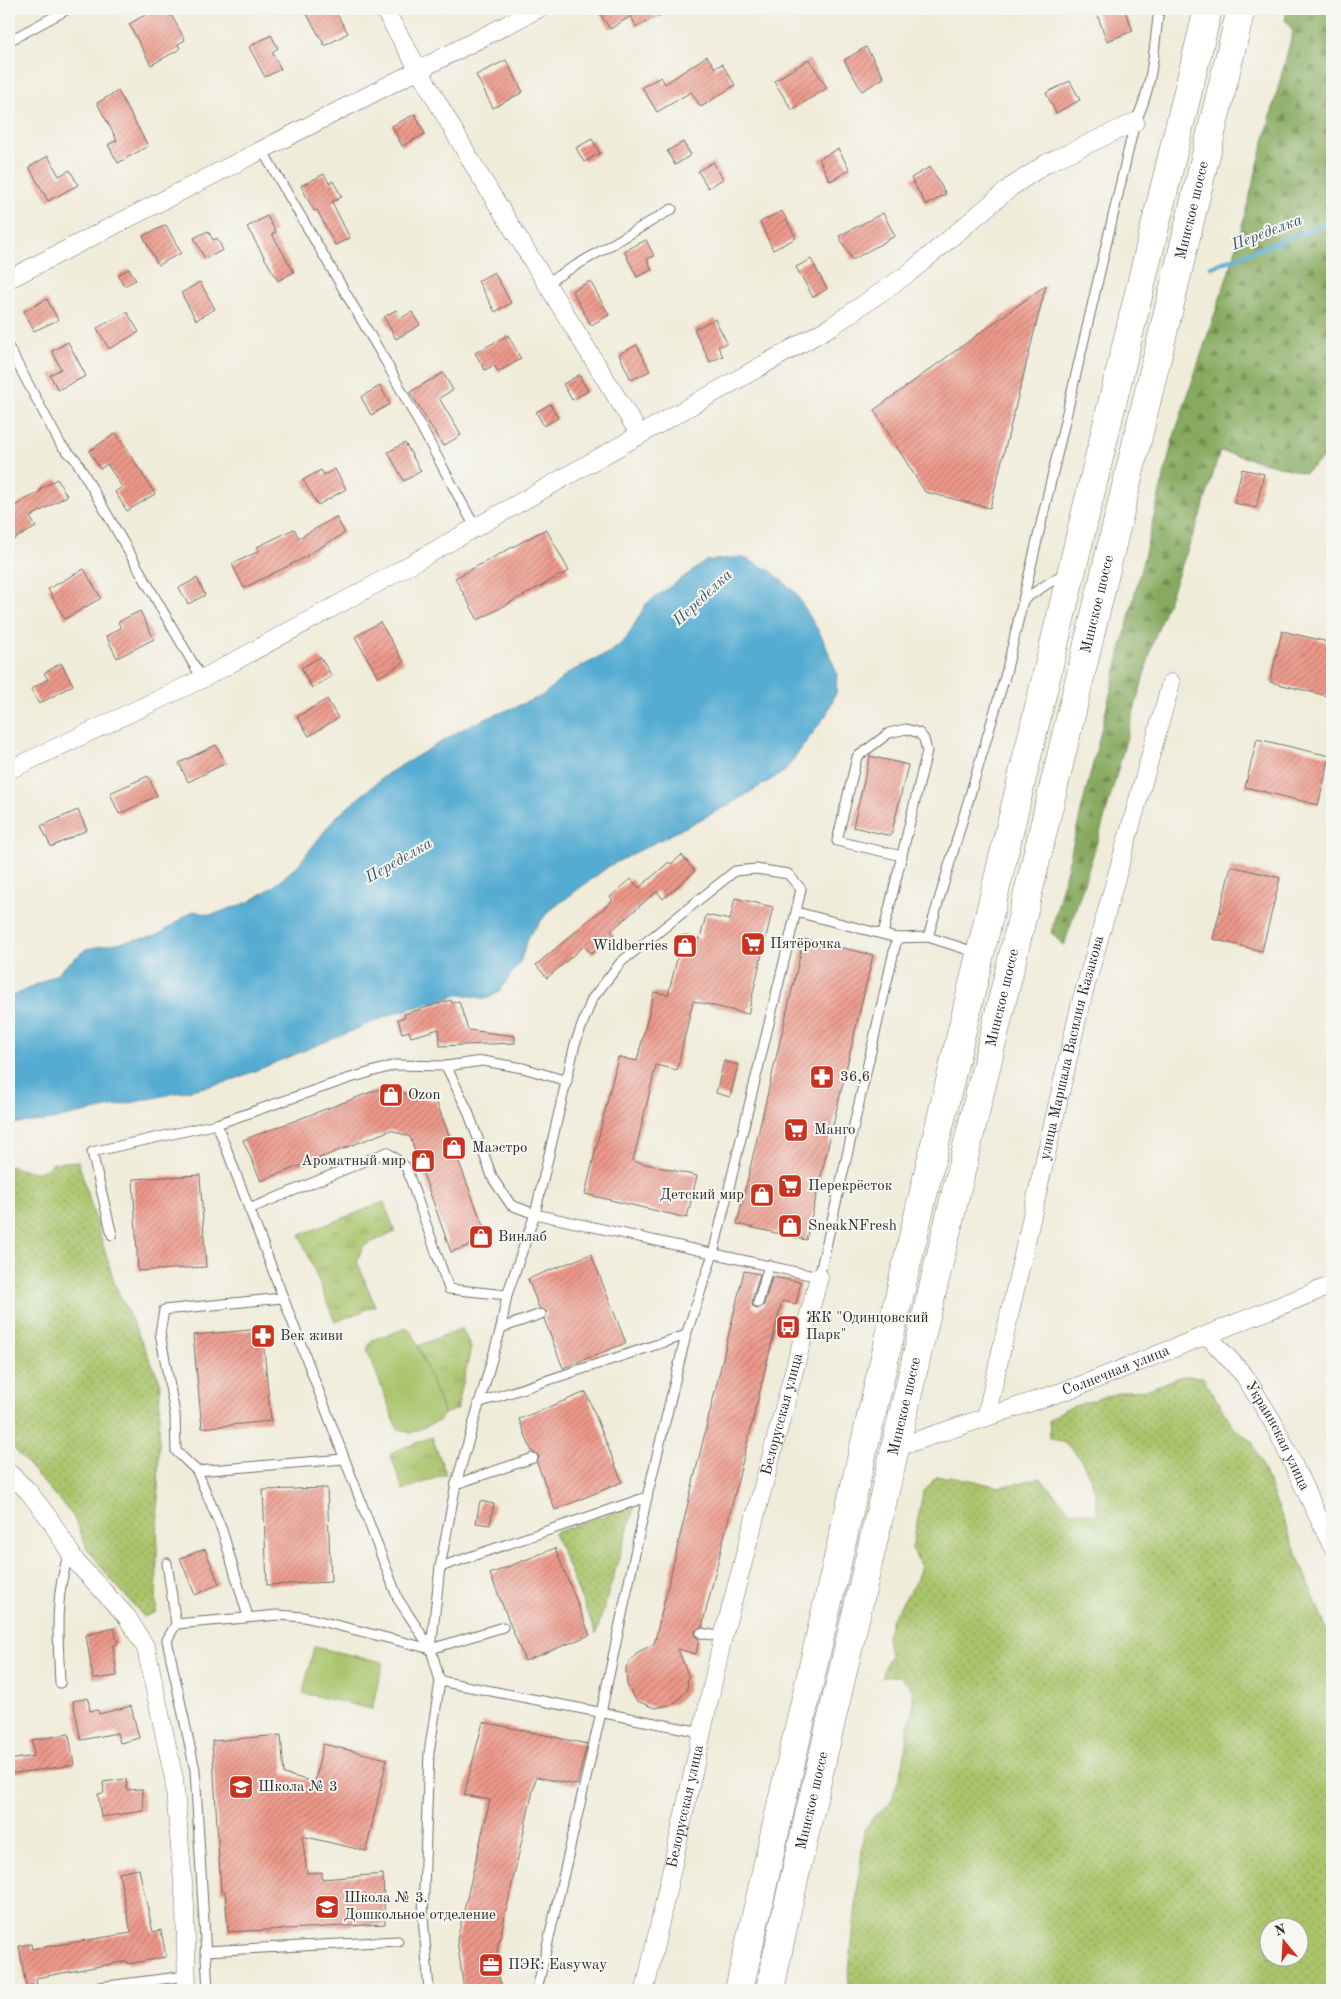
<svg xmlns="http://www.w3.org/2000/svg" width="1341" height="1999" viewBox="0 0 1341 1999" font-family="'Old Standard TT',serif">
  <defs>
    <pattern id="grass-dots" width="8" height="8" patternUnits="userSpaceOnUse" patternTransform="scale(1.25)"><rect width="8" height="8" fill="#a9c46a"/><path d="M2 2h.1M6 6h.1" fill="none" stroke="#8a9f57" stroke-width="1.8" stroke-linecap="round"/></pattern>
    <pattern id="forest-firs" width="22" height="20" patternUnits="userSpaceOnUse" patternTransform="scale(1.25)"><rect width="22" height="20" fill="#86aa5e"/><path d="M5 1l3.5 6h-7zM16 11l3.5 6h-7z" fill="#6e8b4e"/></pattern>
    <pattern id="park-tufts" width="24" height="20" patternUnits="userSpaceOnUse" patternTransform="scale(1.25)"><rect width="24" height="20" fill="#a9c46a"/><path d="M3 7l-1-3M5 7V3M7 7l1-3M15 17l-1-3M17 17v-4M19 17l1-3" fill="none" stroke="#8a9f57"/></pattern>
    <pattern id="building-hatch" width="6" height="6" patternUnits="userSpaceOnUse" patternTransform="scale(1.25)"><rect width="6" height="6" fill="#ed9889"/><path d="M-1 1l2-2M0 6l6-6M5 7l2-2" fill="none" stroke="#c07c70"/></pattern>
  </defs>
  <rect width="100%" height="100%" fill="#f6f6f2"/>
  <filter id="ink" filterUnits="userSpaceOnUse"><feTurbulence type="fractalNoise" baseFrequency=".02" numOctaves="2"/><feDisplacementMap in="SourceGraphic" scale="10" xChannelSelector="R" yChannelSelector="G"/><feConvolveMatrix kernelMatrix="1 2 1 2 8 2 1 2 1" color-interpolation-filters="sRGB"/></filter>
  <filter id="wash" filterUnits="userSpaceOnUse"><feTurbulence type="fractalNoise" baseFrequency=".0096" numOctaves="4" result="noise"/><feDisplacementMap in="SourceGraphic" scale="20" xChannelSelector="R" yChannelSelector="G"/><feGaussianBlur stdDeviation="1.12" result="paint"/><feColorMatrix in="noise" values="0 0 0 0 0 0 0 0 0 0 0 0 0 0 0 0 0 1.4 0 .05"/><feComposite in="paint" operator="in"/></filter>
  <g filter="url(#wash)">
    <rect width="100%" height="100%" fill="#f0ecda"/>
    <g fill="url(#grass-dots)" stroke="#6a784a" fill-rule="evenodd">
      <path d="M78,1161L115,1285L160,1381L156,1612L144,1617L109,1577L87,1548L73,1516L9,1443V1166C26,1170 40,1178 53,1163Z"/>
      <path d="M1183,1376L1203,1377L1234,1428L1252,1441L1332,1643V1990H847L864,1830L875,1815L890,1804L903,1766L908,1728L913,1710V1691L900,1676L881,1677L890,1655L887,1637L892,1618L915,1584L921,1566L912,1549L923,1493L936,1477H956L1000,1487L1040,1478L1070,1511L1097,1514C1098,1492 1087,1461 1068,1446C1064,1442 1056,1440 1050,1438L1049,1420L1065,1409L1103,1397L1125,1391L1146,1390ZM1268,1926H1298V1956H1268Z"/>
      <path d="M635,1505L596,1634L554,1533Z"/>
    </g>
    <path fill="url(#forest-firs)" stroke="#586a44" d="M1287,9H1332V451L1305,473L1220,451L1202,511L1154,639L1104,820L1064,946L1051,933L1173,439L1234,256L1293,31L1285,20Z"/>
    <g fill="url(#park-tufts)" stroke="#6a784a">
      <path d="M384,1202L395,1232L363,1246L357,1261L375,1306L335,1322L300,1235Z"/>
      <path d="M462,1328L471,1348L457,1409L444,1414L418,1346Z"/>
      <path d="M432,1437L446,1474L403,1490L390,1453Z"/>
    </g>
    <g fill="#a9c46a" stroke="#6a784a">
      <path d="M407,1328L413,1334L444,1414L439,1421L410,1433L397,1428L367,1349L372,1340Z"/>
      <path d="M314,1647L383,1662L372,1709L303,1693Z"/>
    </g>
    <path fill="#55acd2" stroke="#406c7e" d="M742,557L771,571L795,592L822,637L837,673L836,693L826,715L784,772L723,808L609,866L548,912L529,936L520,962L498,993L486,999L462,994L395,1013L228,1082L46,1121L9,1124V998L55,975L86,949L158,935L193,911L211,915L249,902L274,886L298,865L334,819L387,774L468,726L542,696L568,673L612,651L626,639L646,604L706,561Z"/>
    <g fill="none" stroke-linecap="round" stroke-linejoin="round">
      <path stroke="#55acd2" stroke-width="5" d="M1211,267L1332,222"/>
    </g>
    <g id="blocks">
      <g fill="url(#building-hatch)">
        <path d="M156,9H168L185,40L178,44L180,49L151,65L129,24Z"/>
        <path d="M304,9H334L348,33L325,46Z"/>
        <path d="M597,9H673L636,27L631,16L610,29Z"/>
        <path d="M1095,9H1124L1133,31L1107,41Z"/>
        <path d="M271,35L278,48L272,52L281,69L265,77L249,47Z"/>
        <path d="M866,47L884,78L862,91L844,60Z"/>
        <path d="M707,56L715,68L722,64L735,85L701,107L691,92L657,112L642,87L661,77L665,84Z"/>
        <path d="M809,59L827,88L792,110L774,81Z"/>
        <path d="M506,60L523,92L493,108L476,75Z"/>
        <path d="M1070,81L1080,100L1056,113L1046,93Z"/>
        <path d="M118,91L148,146L118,163L108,145L117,140L97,103Z"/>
        <path d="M415,114L425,134L402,146L392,126Z"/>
        <path d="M592,139L600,153L584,162L576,148Z"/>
        <path d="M683,142L691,155L675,165L667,151Z"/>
        <path d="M838,149L850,170L830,181L819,159Z"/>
        <path d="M48,156L59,176L70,170L78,185L48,201L29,167Z"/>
        <path d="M713,162L723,179L708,188L698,171Z"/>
        <path d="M930,167L946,194L926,205L911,178Z"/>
        <path d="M324,174L329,183L333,181L342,197L332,202L350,238L335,245L317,210L314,211L301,186Z"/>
        <path d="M782,211L796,238L773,250L760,222Z"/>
        <path d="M883,213L895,236L852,260L839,236Z"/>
        <path d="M267,216L276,232L272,234L294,272L278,281L247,227Z"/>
        <path d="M166,225L181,253L158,265L143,236Z"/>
        <path d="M208,231L213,240L217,238L223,250L205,259L194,238Z"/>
        <path d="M646,240L654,256L647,259L652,270L637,277L624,251Z"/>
        <path d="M811,259L827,289L813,297L796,267Z"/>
        <path d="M129,269L136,280L124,286L118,275Z"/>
        <path d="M494,272L511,303L495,312L478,281Z"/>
        <path d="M590,281L609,315L591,325L572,291Z"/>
        <path d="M200,282L215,309L196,320L181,293Z"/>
        <path d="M1046,285L990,508L925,492L874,410Z"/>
        <path d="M47,299L58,320L34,331L24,311Z"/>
        <path d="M396,310L401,318L412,312L420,325L396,339L384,317Z"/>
        <path d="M127,312L139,332L109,349L97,328Z"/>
        <path d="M715,319L727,343L718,347L723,356L710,362L694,329Z"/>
        <path d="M508,335L521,359L498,372L494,365L485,370L475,353Z"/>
        <path d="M68,342L86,376L58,390L50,375L61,369L52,351Z"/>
        <path d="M637,345L650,371L631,380L619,354Z"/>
        <path d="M443,373L453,390L439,398L461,435L443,446L410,392Z"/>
        <path d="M579,375L588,391L572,400L563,384Z"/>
        <path d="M380,386L390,404L371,415L361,397Z"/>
        <path d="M550,404L558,418L544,426L536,412Z"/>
        <path d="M116,433L155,494L127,511L115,492L122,487L107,464L100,469L89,451Z"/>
        <path d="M405,443L421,471L404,481L388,452Z"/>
        <path d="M335,469L346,489L318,505L303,480L321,470L324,475Z"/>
        <path d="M1242,469L1264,474L1256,508L1234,503Z"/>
        <path d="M57,479L67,496L30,517L36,527L9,542V509L41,491L40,489Z"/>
        <path d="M336,517L345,533L307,555L308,556L244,588L232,564L259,551L257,547L294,529L299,538Z"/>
        <path d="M546,529L569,571L478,620L455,578Z"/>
        <path d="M84,569L101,598L65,619L48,589Z"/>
        <path d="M197,578L205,595L188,604L179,588Z"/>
        <path d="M140,611L154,639L117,658L106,636L121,628L118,622Z"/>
        <path d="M380,622L404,662L378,677L355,637Z"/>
        <path d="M1282,631L1332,643V697L1270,682Z"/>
        <path d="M320,657L332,676L312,688L301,668Z"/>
        <path d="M61,663L73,685L39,704L31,689L48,679L44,673Z"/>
        <path d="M327,699L338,718L309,736L297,717Z"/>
        <path d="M1257,739L1330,756L1318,805L1245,787Z"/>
        <path d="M216,745L226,763L188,782L179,763Z"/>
        <path d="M870,756L908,765L891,836L853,827Z"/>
        <path d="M148,776L157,796L119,814L110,793Z"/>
        <path d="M78,810L87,830L51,847L41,826Z"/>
        <path d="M682,855L695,871L663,899L657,891L611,931L614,935L592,954L584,946L547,978L536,965L613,900L610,897L631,879L639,888L669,862L671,864Z"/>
        <path d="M1231,866L1280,878L1262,951L1213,939Z"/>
        <path d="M735,898L773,907L748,1014L693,1001L677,1070L656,1065L633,1161L697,1176L687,1218L585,1194L618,1057L637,1061L654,992L668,995L683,935L700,939L706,915L730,920Z"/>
        <path d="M804,939L873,955L806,1240L737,1224Z"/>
        <path d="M451,1000L452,1003L459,1001L468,1030L515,1036V1043L440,1046L439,1029L411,1037L409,1031L402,1033L398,1019L405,1017L404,1014Z"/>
        <path d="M724,1061L738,1065L730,1097L716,1093Z"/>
        <path d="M382,1088L436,1101L488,1239L451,1252L410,1137L391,1130L261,1181L243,1140Z"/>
        <path d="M200,1175L206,1267L138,1271L133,1179Z"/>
        <path d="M591,1254L626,1343L563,1368L544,1319L547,1312L539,1308L528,1279Z"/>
        <path d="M744,1271L760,1274L752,1302L753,1307L757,1309L764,1305L772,1277L801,1282L796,1304L782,1301L702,1627L695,1631V1636L699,1639L696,1654L678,1649L688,1675L687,1691L674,1704L655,1708L637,1701L632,1694L627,1685L626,1667L638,1652L654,1644Z"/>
        <path d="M262,1329L271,1421L202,1428L193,1335Z"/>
        <path d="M586,1392L622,1482L555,1510L537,1463L539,1456L532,1452L519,1419Z"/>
        <path d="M327,1488L331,1582L267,1585L263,1490Z"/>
        <path d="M480,1501L494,1504L490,1525L476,1523Z"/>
        <path d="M555,1548L590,1635L525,1661L490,1574Z"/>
        <path d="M205,1549L219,1584L195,1595L180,1558Z"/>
        <path d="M114,1628L118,1644L113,1646L117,1676L93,1679L86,1635Z"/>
        <path d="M88,1698L90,1711L98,1710L99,1714L131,1706L139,1738L120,1743L117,1733L81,1740L73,1701Z"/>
        <path d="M483,1722L587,1744L577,1785L536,1777L495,1960L502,1990H464L457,1940L490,1800L464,1795Z"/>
        <path d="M69,1734L74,1765L9,1774V1760L34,1756L32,1740Z"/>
        <path d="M281,1735L284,1774L315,1782L323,1744L387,1759L366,1851L302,1836L307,1873L322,1872V1879L383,1874L385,1924L228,1932L225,1891L221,1892L212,1741Z"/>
        <path d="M126,1779L127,1790L142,1789L144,1811L101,1817L98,1794L104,1793L103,1782Z"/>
        <path d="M139,1869L153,1932L161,1930L166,1957L128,1964L127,1961L36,1978L37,1984L26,1986L19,1946L31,1944L32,1949L131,1933L119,1873Z"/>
      </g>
    </g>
  </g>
  <g filter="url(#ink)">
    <use href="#blocks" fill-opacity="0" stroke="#706f68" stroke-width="1"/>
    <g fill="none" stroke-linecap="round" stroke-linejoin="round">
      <defs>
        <g id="service">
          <path d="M9,41L68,9"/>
          <path d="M262,150L386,362L475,527"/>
          <path d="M546,283L672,209"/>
          <path d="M9,348L61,445L76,460L202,679"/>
          <path d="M1023,600L1064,573"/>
          <path d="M796,912L897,938L928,937L978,953"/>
          <path d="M883,934L927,751L924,739L919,733L906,729L889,733L857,757L837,841L902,856"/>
          <path d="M928,937L1006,673L1135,122C1153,89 1154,46 1159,9"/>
          <path d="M446,1066L483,1061L523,1068L567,1081"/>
          <path d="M217,1124L347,1079L395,1065L446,1066L467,1109L493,1179L511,1205L535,1214L819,1277L897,938"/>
          <path d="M249,1209L387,1152L406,1167L449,1289L507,1295"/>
          <path d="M112,1235L92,1152L217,1124L398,1599L431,1649"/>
          <path d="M282,1298L164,1310L160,1333L175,1414L176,1451L197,1471L344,1459"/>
          <path d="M758,1303L769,1265"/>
          <path d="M501,1328L541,1314"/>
          <path d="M478,1403L686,1335"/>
          <path d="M197,1471L222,1530L248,1617"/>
          <path d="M456,1484L533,1458"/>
          <path d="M167,1563L176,1624L167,1640L195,1770L208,1990"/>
          <path d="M440,1567L647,1497"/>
          <path d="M176,1624L278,1615L304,1617L431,1649L503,1627"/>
          <path d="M701,1633L723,1637"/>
          <path d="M440,1681L701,1732"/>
          <path d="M60,1683C58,1636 54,1598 69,1553"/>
          <path d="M205,1951L398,1941"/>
          <path d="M76,1990L186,1976"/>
          <path d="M429,1990L423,1916L429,1753L440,1681L431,1649L440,1567L456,1484L501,1328L507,1295L535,1214L575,1044L592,999L621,962L735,871L756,869L788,874L801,889L796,912L713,1254L686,1335L647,1497L601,1713L537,1990"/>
        </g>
        <g id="minor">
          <path d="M384,9L474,166L640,435"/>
          <path d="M9,279L538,9"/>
          <path d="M9,770L202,679L374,585L832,326L909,273L1011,187L1047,163L1135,122"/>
          <path id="s1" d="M1207,1335L1244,1375L1274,1424L1332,1546"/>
          <path id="s2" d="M986,1417L1080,1006L1171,683"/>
          <path id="s3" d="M895,1448L1079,1386L1332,1285"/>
          <path d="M9,1473L28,1491L49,1518L76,1562L127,1617L146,1648L174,1779L185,1905L187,1990"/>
          <path id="s4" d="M645,1990L723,1637L819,1277"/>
        </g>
        <g id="trunk">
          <path d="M739,1990C889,1328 1047,668 1208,9"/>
          <path id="s5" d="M770,1990L785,1918L924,1325L1241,9"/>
        </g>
      </defs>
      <use href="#service" stroke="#706f68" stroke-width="11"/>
      <use href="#minor" stroke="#706f68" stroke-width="19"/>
      <use href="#trunk" stroke="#706f68" stroke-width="29"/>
      <use href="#service" stroke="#fff" stroke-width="9"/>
      <use href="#minor" stroke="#fff" stroke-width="18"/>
      <use href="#trunk" stroke="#fff" stroke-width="28"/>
    </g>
  </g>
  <defs>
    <symbol id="supermarket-square" viewBox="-11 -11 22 22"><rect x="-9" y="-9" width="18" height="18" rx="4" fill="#c8321e" stroke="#f6f6f2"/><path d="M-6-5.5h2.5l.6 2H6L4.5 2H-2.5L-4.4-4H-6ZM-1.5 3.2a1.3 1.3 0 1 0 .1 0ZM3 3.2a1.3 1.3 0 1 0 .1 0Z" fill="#fff"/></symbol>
    <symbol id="shop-square" viewBox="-11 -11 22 22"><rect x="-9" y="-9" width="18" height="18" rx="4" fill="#c8321e" stroke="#f6f6f2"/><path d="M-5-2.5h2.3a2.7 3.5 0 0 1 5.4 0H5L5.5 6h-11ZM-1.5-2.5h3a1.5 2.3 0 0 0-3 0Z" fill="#fff"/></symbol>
    <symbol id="pharmacy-square" viewBox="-11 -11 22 22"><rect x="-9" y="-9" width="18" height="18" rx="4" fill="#c8321e" stroke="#f6f6f2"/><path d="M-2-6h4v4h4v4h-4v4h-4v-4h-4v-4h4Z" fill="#fff"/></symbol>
    <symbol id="bus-square" viewBox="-11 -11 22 22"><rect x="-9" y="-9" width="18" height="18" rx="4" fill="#c8321e" stroke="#f6f6f2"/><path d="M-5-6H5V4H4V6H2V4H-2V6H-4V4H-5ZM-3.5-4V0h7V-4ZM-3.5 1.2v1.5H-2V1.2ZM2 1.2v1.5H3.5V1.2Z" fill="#fff"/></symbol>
    <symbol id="school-square" viewBox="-11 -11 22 22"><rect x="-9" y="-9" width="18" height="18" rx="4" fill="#c8321e" stroke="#f6f6f2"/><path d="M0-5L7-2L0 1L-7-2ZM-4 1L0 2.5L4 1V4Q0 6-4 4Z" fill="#fff"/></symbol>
    <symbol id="office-square" viewBox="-11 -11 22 22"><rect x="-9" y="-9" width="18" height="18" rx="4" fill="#c8321e" stroke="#f6f6f2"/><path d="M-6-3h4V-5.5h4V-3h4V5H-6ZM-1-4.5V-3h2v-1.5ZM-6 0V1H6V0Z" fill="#fff"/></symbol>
  </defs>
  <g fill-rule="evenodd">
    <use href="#supermarket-square" x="739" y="930" width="28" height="28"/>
    <use href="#shop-square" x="671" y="932" width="28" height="28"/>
    <use href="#pharmacy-square" x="808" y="1063" width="28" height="28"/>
    <use href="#shop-square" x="377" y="1081" width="28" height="28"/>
    <use href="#supermarket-square" x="782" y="1116" width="28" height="28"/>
    <use href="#shop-square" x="440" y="1134" width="28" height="28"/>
    <use href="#shop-square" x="409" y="1147" width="28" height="28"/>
    <use href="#supermarket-square" x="776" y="1172" width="28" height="28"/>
    <use href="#shop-square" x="748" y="1181" width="28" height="28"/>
    <use href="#shop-square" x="776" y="1212" width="28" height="28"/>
    <use href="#shop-square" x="467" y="1223" width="28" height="28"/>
    <use href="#bus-square" x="774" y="1313" width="28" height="28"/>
    <use href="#pharmacy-square" x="249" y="1322" width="28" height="28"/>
    <use href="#school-square" x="227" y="1773" width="28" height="28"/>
    <use href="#school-square" x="313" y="1893" width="28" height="28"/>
    <use href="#office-square" x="477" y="1951" width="28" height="28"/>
  </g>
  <g text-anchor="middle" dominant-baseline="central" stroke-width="4" stroke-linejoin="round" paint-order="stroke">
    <g font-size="15" fill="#2b2b2b" stroke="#f6f6f2">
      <text stroke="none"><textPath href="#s5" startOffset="1829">Минское шоссе</textPath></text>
      <text stroke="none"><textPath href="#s5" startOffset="1424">Минское шоссе</textPath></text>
      <text stroke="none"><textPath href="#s5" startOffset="1019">Минское шоссе</textPath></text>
      <text stroke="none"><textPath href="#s2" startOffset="379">улица Маршала Василия Казакова</textPath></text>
      <text stroke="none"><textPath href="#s3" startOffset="234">Солнечная улица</textPath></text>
      <text stroke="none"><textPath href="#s5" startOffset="599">Минское шоссе</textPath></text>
      <text stroke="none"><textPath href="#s4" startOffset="592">Белорусская улица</textPath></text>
      <text stroke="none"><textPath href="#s1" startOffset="124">Украинская улица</textPath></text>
      <text stroke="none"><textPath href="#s5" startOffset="194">Минское шоссе</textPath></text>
      <text stroke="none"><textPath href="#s4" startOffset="188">Белорусская улица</textPath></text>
    </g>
    <g font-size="15" fill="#2b2b2b" stroke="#f6f6f2" text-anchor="start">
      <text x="770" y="944">Пятёрочка</text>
      <text x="668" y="946" text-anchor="end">Wildberries</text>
      <text x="840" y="1077">36,6</text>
      <text x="408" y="1095">Ozon</text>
      <text x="814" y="1130">Манго</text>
      <text x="472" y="1148">Маэстро</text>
      <text x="406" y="1161" text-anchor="end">Ароматный мир</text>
      <text x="808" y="1186">Перекрёсток</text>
      <text x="744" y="1195" text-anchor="end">Детский мир</text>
      <text x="808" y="1226">SneakNFresh</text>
      <text x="498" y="1237">Винлаб</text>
      <text x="806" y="1318">ЖК "Одинцовский<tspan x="806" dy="17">Парк"</tspan></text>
      <text x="280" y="1336">Век живи</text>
      <text x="258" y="1787">Школа № 3</text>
      <text x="344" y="1898">Школа № 3.<tspan x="344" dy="17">Дошкольное отделение</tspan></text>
      <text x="508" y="1965">ПЭК: Easyway</text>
    </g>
    <g font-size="16" font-style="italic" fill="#3a5865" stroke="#f6f6f2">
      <text transform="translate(1267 233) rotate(-21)">Переделка</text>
      <text transform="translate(703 598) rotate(-43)">Переделка</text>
      <text transform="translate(399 861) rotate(-30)">Переделка</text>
    </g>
  </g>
  <rect width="1341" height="1999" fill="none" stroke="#f6f6f2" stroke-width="30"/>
  <g transform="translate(1284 1942) rotate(342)"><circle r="24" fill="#f6f6f2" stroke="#a5a5a2"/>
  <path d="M0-4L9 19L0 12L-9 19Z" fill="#c8321e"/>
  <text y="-8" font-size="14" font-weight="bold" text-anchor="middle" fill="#2b2b2b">N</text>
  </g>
</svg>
